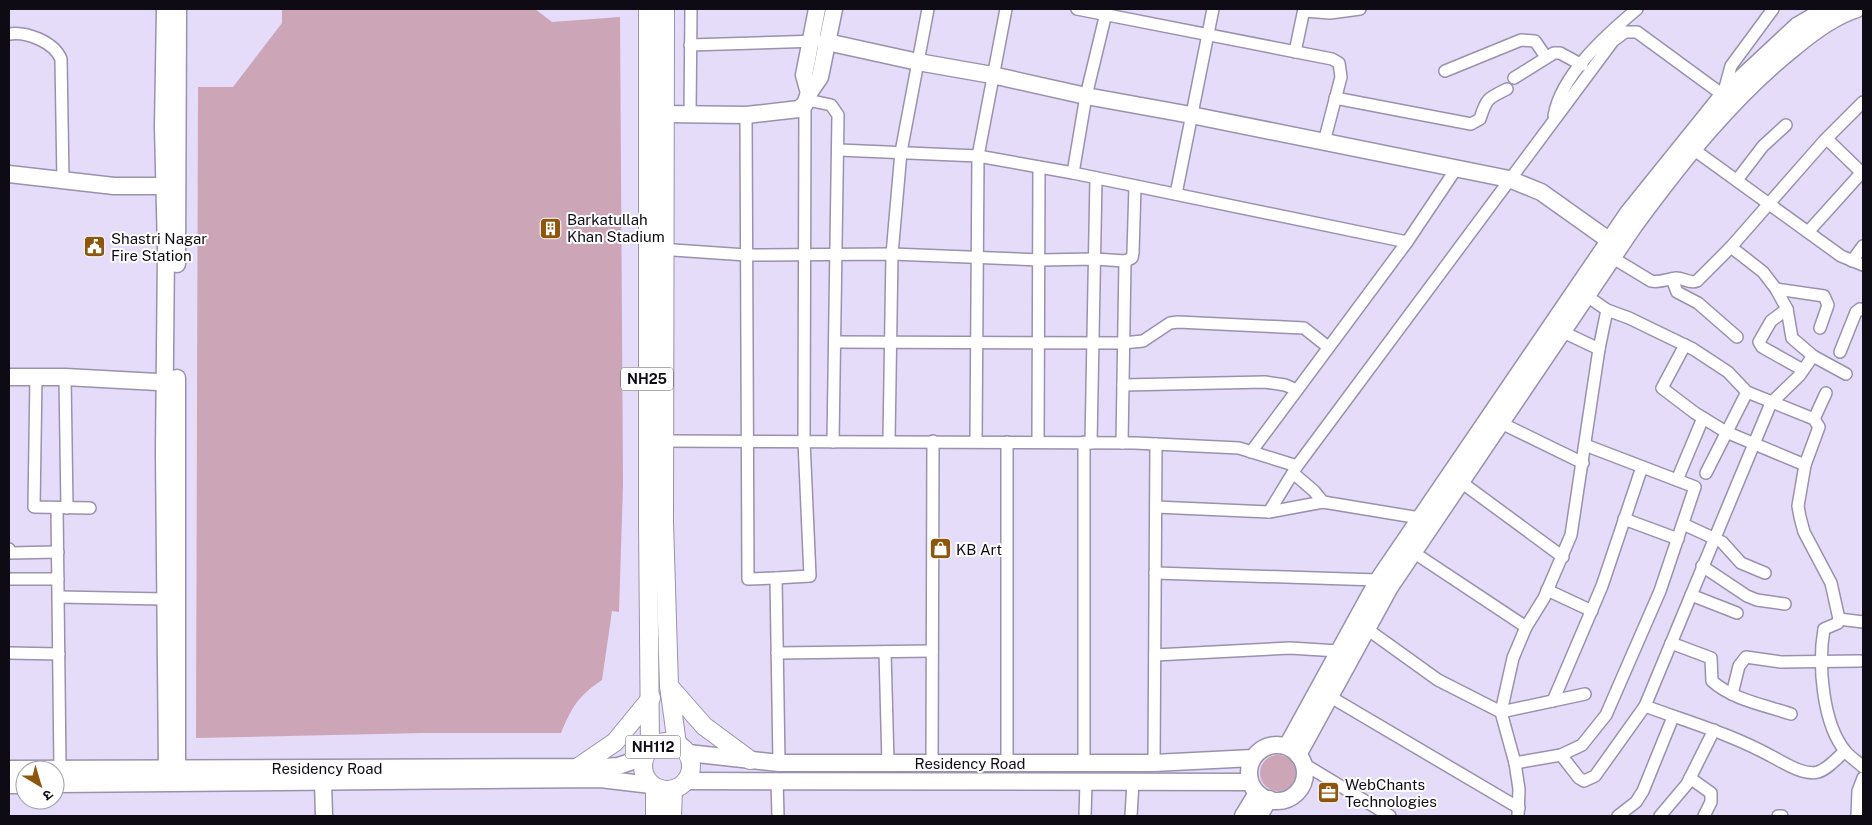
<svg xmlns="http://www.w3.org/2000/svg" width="1872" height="825" viewBox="0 0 1872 825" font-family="'Public Sans','Noto Sans Devanagari',sans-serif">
  <rect width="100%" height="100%" fill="#e5dcfa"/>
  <g fill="#cca5b6">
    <path d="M282,9H535L552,22L620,17L623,485L619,612L612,611L602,680C578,696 572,707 561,733H424L196,738L198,87H233L282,23Z"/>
    <circle cx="1278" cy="773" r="18"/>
  </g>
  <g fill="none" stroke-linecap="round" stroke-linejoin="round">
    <defs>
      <g id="street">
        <path d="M1077,9L1332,59L1339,63L1341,77L1324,142"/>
        <path d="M1304,11L1330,13L1360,9"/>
        <path d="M9,34C26,31 54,42 61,59L63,181"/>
        <path d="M690,45L818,41"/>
        <path d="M1295,52L1304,9"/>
        <path d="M1445,71L1521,40L1535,41L1546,57"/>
        <path d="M1514,78L1554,53H1560L1582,65"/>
        <path d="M1335,98L1471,124L1480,119C1486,99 1488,98 1507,89"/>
        <path d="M808,100L831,105L838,115L833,442"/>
        <path d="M690,114L691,9"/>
        <path d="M746,115L748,579L776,578"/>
        <path d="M1554,116C1561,75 1606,35 1637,9"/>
        <path d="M1827,139L1863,174"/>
        <path d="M1693,149L1841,256L1863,265"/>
        <path d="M839,150L978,156L1073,173L1407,242L1456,169"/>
        <path d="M1073,173L1086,96L1107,9"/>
        <path d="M1737,180L1763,146L1786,125"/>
        <path d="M1176,194L1213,9"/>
        <path d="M1808,232L1863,171"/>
        <path d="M659,249L746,255L892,254L1040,260L1095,259L1125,261L1132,258L1133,253L1135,186"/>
        <path d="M1613,258L1651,281C1660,283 1667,279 1676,278C1684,278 1690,284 1697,281L1731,247L1824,141L1863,102"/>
        <path d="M1852,261L1863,246"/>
        <path d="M1672,279L1677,292L1698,303L1737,337"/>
        <path d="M1776,289L1824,296L1828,305L1820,328"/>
        <path d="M1587,296L1607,310L1629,318L1693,349L1728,372L1747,392L1814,419L1819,427L1805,465"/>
        <path d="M1787,309L1771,321L1759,342L1762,347L1803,370"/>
        <path d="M835,342L1123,343L1143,341L1170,323L1178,322L1304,328L1328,347"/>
        <path d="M1685,345L1662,388L1695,413L1726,432L1805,465L1798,506L1800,517L1804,532L1831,583L1839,619L1838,623L1824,629C1818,663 1822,724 1846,752C1850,757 1858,762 1863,767"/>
        <path d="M1599,349L1607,310"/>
        <path d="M1840,352L1856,312L1860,309L1863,310"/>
        <path d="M1813,356L1846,374"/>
        <path d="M36,377L34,507L90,508"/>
        <path d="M65,377L67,508"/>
        <path d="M1123,385L1265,382L1285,385L1297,390"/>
        <path d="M1814,419L1826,393"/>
        <path d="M1501,423L1583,463"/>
        <path d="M889,440L892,254L901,152L928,9"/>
        <path d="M664,441L1135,443L1239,448L1297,466"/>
        <path d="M976,441L978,156L1006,9"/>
        <path d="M1038,442L1039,167"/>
        <path d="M1084,442V763"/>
        <path d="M1091,443L1096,178"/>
        <path d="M1122,443L1125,261"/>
        <path d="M1251,452L1407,242"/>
        <path d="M1293,473L1314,491L1323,502L1420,518"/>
        <path d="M1706,473L1747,392"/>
        <path d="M1677,480L1703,418"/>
        <path d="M1461,482L1563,557"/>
        <path d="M1156,507L1269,512L1323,502"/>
        <path d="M57,508L60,769"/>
        <path d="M1269,512L1297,466L1613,41L1625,32H1637L1723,95L1731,66L1773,9"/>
        <path d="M1624,519L1678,539"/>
        <path d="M1683,524L1722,542L1741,563L1765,573"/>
        <path d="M9,549V553L58,552"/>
        <path d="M1413,552L1526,627"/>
        <path d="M1702,566L1747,596L1757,600L1785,604"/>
        <path d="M1155,573L1378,580"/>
        <path d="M9,579H58"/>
        <path d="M1547,590L1592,611"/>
        <path d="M1691,595L1737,613"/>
        <path d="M59,597L164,599"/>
        <path d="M1839,619L1863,622"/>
        <path d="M1367,629L1438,680L1501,712L1585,694"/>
        <path d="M1671,643L1711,658L1712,681C1733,700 1765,705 1791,714"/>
        <path d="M885,652L888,763"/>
        <path d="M9,653L59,654"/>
        <path d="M777,653L932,651"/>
        <path d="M1155,655L1290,648L1338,651"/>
        <path d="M1732,694L1739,666L1746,657L1781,662L1860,661"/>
        <path d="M1329,696L1519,808"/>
        <path d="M1553,701L1602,586L1642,467"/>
        <path d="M1645,706C1688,722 1731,734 1771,756C1783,762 1803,776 1818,772C1828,769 1837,758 1845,751"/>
        <path d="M1561,755L1579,778L1584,781L1595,776L1645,706L1771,403L1799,376L1813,356L1792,338L1787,309L1776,289L1763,272L1731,247"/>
        <path d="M779,763L776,578L810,576L804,441L805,104"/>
        <path d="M932,763L933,441"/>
        <path d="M1007,763V442"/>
        <path d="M1154,763L1156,444"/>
        <path d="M1515,763L1561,755L1582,745L1606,715L1660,591L1695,487L1585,445"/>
        <path d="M1304,764L1390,816"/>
        <path d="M1690,778L1711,793V802L1704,816"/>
        <path d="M777,781L778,816"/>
        <path d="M1085,816L1086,783"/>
        <path d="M1131,816L1133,782"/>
        <path d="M1518,816L1519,789L1515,763L1501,712L1513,658L1526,627L1544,598L1571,535L1599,349L1563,332"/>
        <path d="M1618,816L1636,802L1643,791L1673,717"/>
        <path d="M1660,816L1687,784L1714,730"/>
        <path d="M1778,816H1782"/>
        <path d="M1857,816L1858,791L1863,778"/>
      </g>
      <g id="secondary">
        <path d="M165,9L163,127L166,250L164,453L167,769"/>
        <path d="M827,42L918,62L992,75L1086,96L1191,115L1509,179L1541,192L1610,241"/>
        <path d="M809,93L804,75L817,9"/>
        <path d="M664,114L746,115L799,109L805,104L809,93L820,77L834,9"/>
        <path d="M9,174L114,186H173"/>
        <path d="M177,264L178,9"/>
        <path d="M9,377H65L176,383"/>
        <circle cx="1277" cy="773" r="28"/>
        <path d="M1287,746L1378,580L1628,213L1723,95L1797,26L1826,9"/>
        <path d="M688,753L779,763H1154L1253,758"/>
        <path d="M1298,755L1390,587L1634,226C1682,161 1732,97 1795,47C1813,32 1834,16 1857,9"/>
        <path d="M177,768V378"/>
        <path d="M9,769L601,767L618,766L645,757"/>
        <path d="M686,781L1250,782"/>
        <path d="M323,782L324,816"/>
        <path d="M55,784L600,779L651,785"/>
        <path d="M9,785H25"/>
        <path d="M1243,816L1257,793"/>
        <path d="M1259,816L1269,799"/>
      </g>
      <g id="primary">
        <path d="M648,9V521L650,748"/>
        <path d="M665,9L664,522L669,686L677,744"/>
        <path d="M669,686L704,726L750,760"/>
        <circle cx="667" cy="766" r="24"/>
        <path d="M577,768L615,742L651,698"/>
        <path d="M655,816V787"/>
        <path d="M672,816L673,790"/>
      </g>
    </defs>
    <use href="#street" stroke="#9a91ad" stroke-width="14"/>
    <use href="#secondary" stroke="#9a91ad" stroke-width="19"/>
    <use href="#primary" stroke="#9a91ad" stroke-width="20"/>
    <use href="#street" stroke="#fff" stroke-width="11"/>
    <use href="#secondary" stroke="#fff" stroke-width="16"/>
    <use href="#primary" stroke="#fff" stroke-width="18"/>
  </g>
  <defs>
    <symbol id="building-square" viewBox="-11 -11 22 22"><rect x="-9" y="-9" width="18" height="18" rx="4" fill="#8d560b" stroke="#fff"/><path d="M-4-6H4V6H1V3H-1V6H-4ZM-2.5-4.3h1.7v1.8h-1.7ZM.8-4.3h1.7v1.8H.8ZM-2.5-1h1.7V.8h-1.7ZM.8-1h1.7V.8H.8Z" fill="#fff"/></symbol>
    <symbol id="civic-square" viewBox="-11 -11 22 22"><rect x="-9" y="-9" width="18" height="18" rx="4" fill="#8d560b" stroke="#fff"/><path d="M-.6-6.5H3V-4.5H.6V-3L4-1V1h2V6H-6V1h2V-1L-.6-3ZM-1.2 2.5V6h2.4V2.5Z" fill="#fff"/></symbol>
    <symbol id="shop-square" viewBox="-11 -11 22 22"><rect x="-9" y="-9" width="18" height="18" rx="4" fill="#8d560b" stroke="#fff"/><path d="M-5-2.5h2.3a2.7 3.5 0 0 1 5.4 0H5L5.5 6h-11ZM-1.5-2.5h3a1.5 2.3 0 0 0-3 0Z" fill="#fff"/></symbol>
    <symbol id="office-square" viewBox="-11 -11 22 22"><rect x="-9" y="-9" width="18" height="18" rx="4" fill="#8d560b" stroke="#fff"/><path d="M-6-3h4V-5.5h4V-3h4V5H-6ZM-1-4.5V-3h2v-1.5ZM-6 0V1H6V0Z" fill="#fff"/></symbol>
  </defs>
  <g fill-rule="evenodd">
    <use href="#building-square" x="538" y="216" width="25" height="25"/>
    <use href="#civic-square" x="82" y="234" width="25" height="25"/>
    <use href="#shop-square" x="928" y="536" width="25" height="25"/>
    <use href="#office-square" x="1316" y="780" width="25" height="25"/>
  </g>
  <g text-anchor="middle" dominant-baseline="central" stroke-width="4" stroke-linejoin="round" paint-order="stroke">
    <g fill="#fff" stroke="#57545b" stroke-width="1">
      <rect x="621" y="367.5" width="52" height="23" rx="4"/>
      <rect x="625.5" y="735.5" width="55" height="23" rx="4"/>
    </g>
    <g font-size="14" font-weight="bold" fill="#0f0b15">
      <text x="647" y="379">NH25</text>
      <text x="653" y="747">NH112</text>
    </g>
    <g font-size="15" fill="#0f0b15" stroke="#fff" text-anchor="start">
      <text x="567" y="219">Barkatullah<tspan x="567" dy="17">Khan Stadium</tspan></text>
      <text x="111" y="238">Shastri Nagar<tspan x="111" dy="17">Fire Station</tspan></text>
      <text x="956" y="549">KB Art</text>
      <text x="1345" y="784">WebChants<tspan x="1345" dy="17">Technologies</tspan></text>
    </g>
    <g font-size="15" fill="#0f0b15" stroke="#fff">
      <text x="970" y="763">Residency Road</text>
      <text x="327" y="768">Residency Road</text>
    </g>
  </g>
  <rect width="1872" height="825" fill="none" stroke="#0f0b15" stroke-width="20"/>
  <g transform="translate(40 785) rotate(142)"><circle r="24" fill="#ffffff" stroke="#9f9da1"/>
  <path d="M0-4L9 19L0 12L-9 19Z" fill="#8d560b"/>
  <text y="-8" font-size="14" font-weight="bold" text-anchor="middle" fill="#0f0b15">उ</text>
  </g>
</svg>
